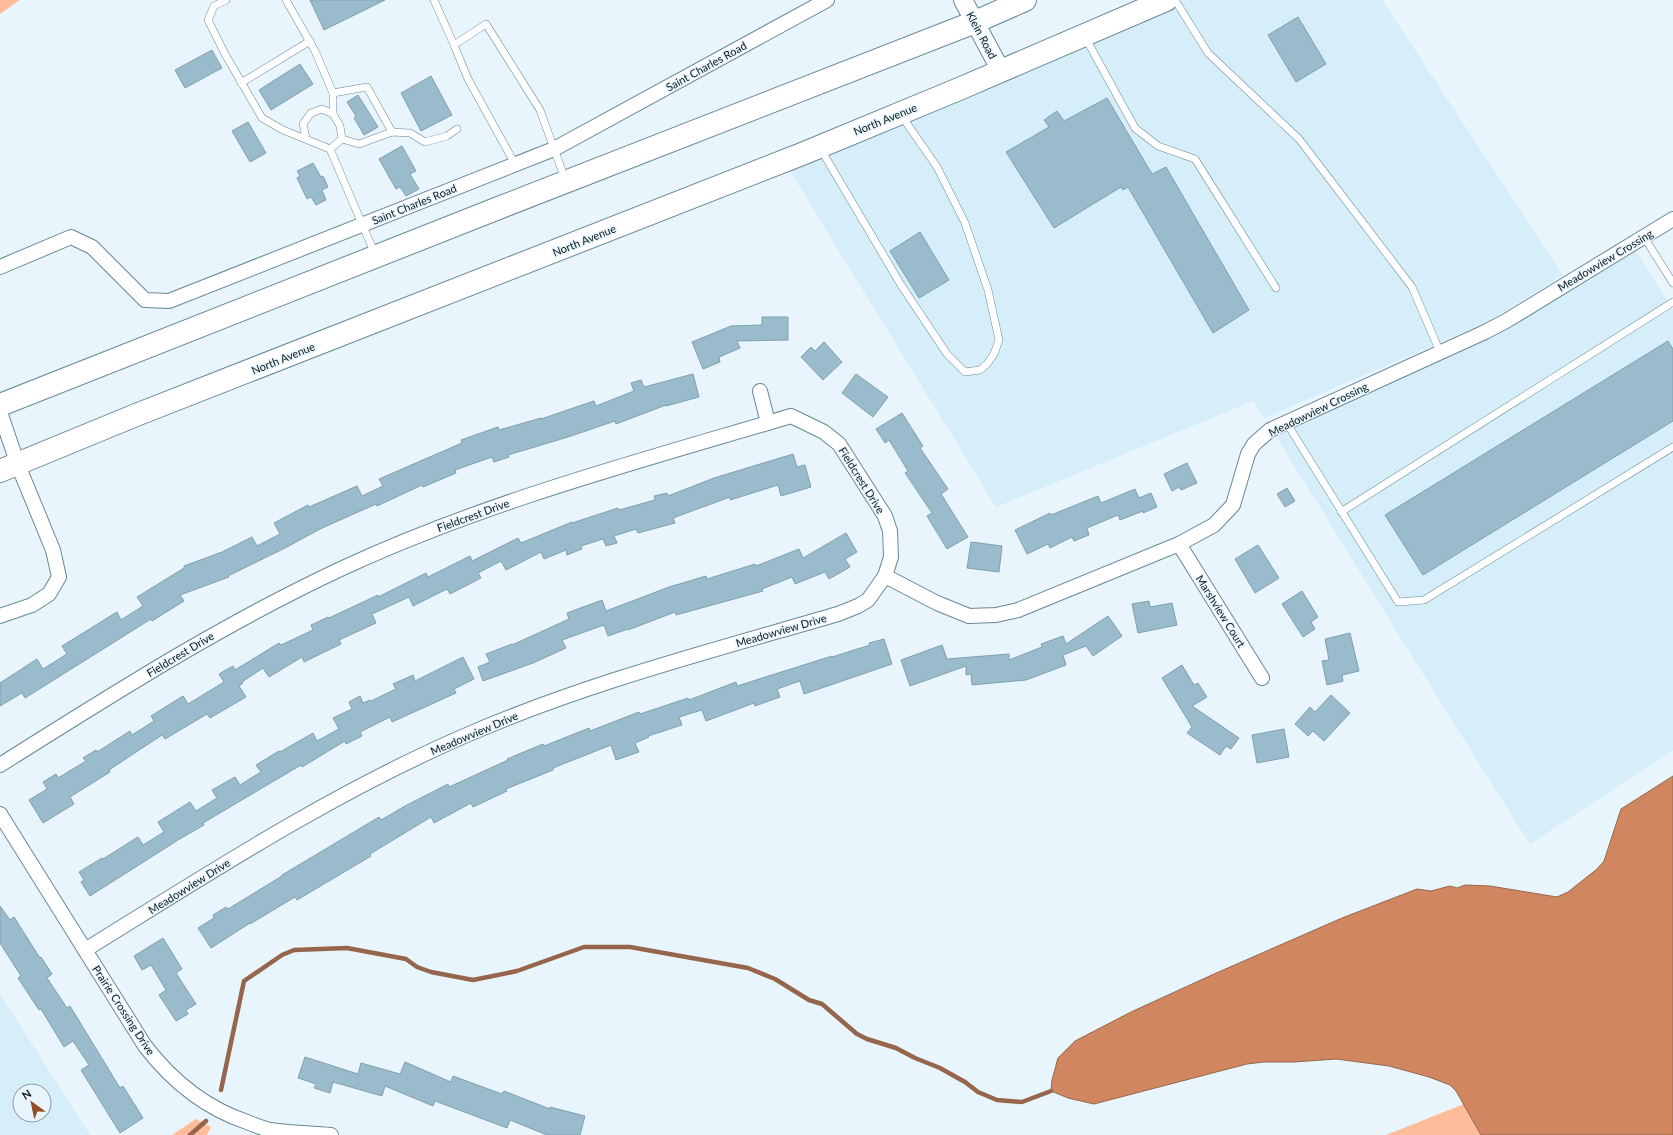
<svg xmlns="http://www.w3.org/2000/svg" width="1673" height="1135" viewBox="0 0 1673 1135" font-family="Lato,sans-serif">
  <rect width="100%" height="100%" fill="#e8f5fc"/>
  <g fill="#d5eefa" fill-rule="evenodd">
    <path d="M1182,0H1382L1563,275L1487,322L1264,418L1253,401L996,507L788,168Z"/>
    <path d="M1635,249L1673,310V750L1530,844L1449,716L1274,433L1485,341Z"/>
    <path d="M0,994L90,1135H0ZM20,1091H44V1115H20Z"/>
  </g>
  <g fill="#febc9a">
    <path d="M0,0H20L0,14Z"/>
    <path d="M1464,1104L1481,1135H1386Z"/>
    <path d="M196,1119L211,1127L207,1135H172Z"/>
  </g>
  <path fill="#d0875f" stroke="#95664b" d="M1673,776V1135H1481L1456,1091L1450,1085L1429,1077L1389,1066L1336,1059L1294,1062H1264L1247,1064L1094,1104L1068,1098L1051,1091L1052,1080L1058,1058L1075,1041L1131,1012L1214,974L1342,918L1417,889L1431,891L1450,886L1457,888L1465,885L1490,886L1557,897L1568,892L1597,869L1604,861L1621,809Z"/>
  <g fill="none" stroke-linecap="round" stroke-linejoin="round">
    <g stroke="#95664b" stroke-width="4.5">
      <path d="M221,1090L244,981L282,955L294,950L347,948L406,959L417,967L431,972L473,980L517,971L584,947H630L748,968L775,979L809,1000L822,1004L857,1034L867,1039L896,1048L915,1058L940,1068L965,1082L978,1092L997,1100L1022,1102L1051,1091"/>
      <path d="M190,1135L206,1121"/>
    </g>
  </g>
  <g fill="#9abbcb" stroke="#80a0b0">
    <path d="M310,0H385L324,30Z"/>
    <path d="M1298,17L1326,64L1296,82L1268,35Z"/>
    <path d="M212,50L222,68L185,88L175,70Z"/>
    <path d="M300,64L313,84L271,110L259,90Z"/>
    <path d="M431,76L452,115L421,131L401,93Z"/>
    <path d="M358,95L378,127L364,135L354,118L356,116L347,102Z"/>
    <path d="M1107,98L1152,174L1166,167L1249,310L1213,333L1128,187L1123,190L1121,187L1054,228L1006,152L1049,127L1044,120L1057,111L1064,121Z"/>
    <path d="M248,122L266,153L250,162L232,131Z"/>
    <path d="M402,146L416,171L410,174L419,189L406,196L400,187L396,189L379,159Z"/>
    <path d="M313,163L321,177L323,176L328,187L322,190L326,200L316,205L311,197L307,199L297,178L300,176L297,171Z"/>
    <path d="M920,232L949,280L919,298L890,251Z"/>
    <path d="M762,317H788V340L737,341L740,348L719,357L720,362L703,369L692,342L731,326L762,325Z"/>
    <path d="M1668,341L1673,349V421L1423,575L1385,515Z"/>
    <path d="M824,342L842,362L823,380L801,357L811,347L815,351Z"/>
    <path d="M693,374L699,397L666,406V405L616,424L615,421L568,437L508,455L509,457L494,462L492,457L455,470L456,473L423,487L422,485L377,506L376,504L320,529L287,547L228,576L229,577L180,595L184,601L152,621L151,619L25,698L22,693L0,706V683L37,659L43,669L67,654L62,646L117,612L121,620L143,606L137,597L184,568V566L222,552L252,537L257,546L280,534L274,523L308,505L309,507L357,486L362,496L383,486L379,479L462,443L461,440L498,427L499,430L541,418V419L594,401L596,406L634,391L631,383L641,380L644,387Z"/>
    <path d="M856,374L888,397L873,417L842,393Z"/>
    <path d="M902,413L923,446L920,448L948,489L941,494L968,537L947,549L927,516L932,513L905,473L908,471L889,440L885,443L876,429Z"/>
    <path d="M793,454L797,467L805,465L811,487L781,496L778,485L730,500V497L673,518L675,523L638,533L636,529L614,536L617,543L606,546L603,539L581,546L582,549L567,555L566,550L544,559L541,552L506,570L501,561L478,573L481,578L450,594L447,589L413,606L409,597L372,614L376,623L339,640L341,644L304,662L302,657L269,677L263,668L242,682L243,683L239,686L246,697L210,718L207,714L165,739L162,735L109,770L110,772L70,797L74,804L43,823L29,800L47,789L43,782L56,774L58,778L86,761L83,758L96,750L97,752L130,731L132,735L154,721L151,716L183,696L188,704L224,682L219,674L233,666L235,670L279,643L281,645L313,630L311,625L328,617L329,618L378,595V597L426,573L428,577L470,556L472,561L518,538L521,543L572,522V523L618,508L619,510L655,500L654,496L667,493L668,496L714,478Z"/>
    <path d="M1187,463L1197,483L1181,490L1179,487L1172,491L1164,474Z"/>
    <path d="M1287,488L1295,501L1285,507L1277,494Z"/>
    <path d="M1135,489L1139,498L1151,493L1157,507L1143,513V511L1120,520L1118,515L1087,528L1089,535L1074,541L1072,537L1050,548L1048,544L1027,554L1015,530L1050,513L1051,515L1098,496L1101,503Z"/>
    <path d="M846,533L857,552L845,559L850,567L829,579L825,572L795,584L792,577L762,589L763,591L676,615L675,612L628,630V629L608,636L604,625L562,640L566,648L533,663L483,681L478,667L490,662L486,654L512,644V645L569,619L567,613L602,600L606,611L669,587L706,576L707,579L755,564L756,566L799,549L803,558Z"/>
    <path d="M971,542L1002,546L999,572L967,568Z"/>
    <path d="M1258,545L1279,578L1255,593L1235,559Z"/>
    <path d="M1302,591L1318,617L1311,622L1315,629L1303,637L1282,604Z"/>
    <path d="M1149,601L1150,607L1172,603L1177,625L1138,633L1132,604Z"/>
    <path d="M1108,616L1122,636L1093,656L1086,646L1063,655L1066,665L1026,680L972,685L971,674L966,675V666L910,686L901,660L942,645L947,659L1009,654V660L1042,647L1041,644L1063,636L1066,644Z"/>
    <path d="M1350,633L1359,671L1342,675L1343,681L1327,685L1322,661L1329,660L1325,639Z"/>
    <path d="M884,639L892,664L804,694L800,681L777,689L780,697L755,706L754,703L706,721L702,710L679,717L682,725L648,736L649,737L635,743L639,752L616,760L611,745L553,768V770L506,789L507,791L473,807L471,803L434,823L431,817L370,854L371,856L297,900L295,897L250,924V923L211,948L198,928L214,918L213,915L226,907L228,909L282,876V875L379,817L381,820L405,806L448,784L449,787L508,760L507,759L543,744L544,746L589,728L590,731L639,712L640,714L688,698L689,700L736,682L737,686L832,656V657L870,645L869,643Z"/>
    <path d="M463,657L474,679L454,689L456,693L392,722L390,717L360,732L362,736L346,744L345,741L302,767L301,765L203,823L204,825L178,840L90,896L81,882L84,880L79,872L102,858L103,859L138,837L143,845L164,832L158,822L190,802L196,811L217,798L212,790L235,777L240,785L261,772L256,765L279,751L280,752L313,733L317,741L339,729L333,718L352,709L349,702L360,696L363,703L370,700L371,701L396,689L393,684L413,675L415,681Z"/>
    <path d="M1182,665L1194,685L1198,683L1207,697L1192,706L1239,738L1231,749L1226,746L1220,755L1187,733L1192,727L1162,678Z"/>
    <path d="M1331,695L1350,713L1324,741L1313,731L1308,736L1295,724L1310,707L1315,712Z"/>
    <path d="M1284,729L1289,757L1257,763L1252,735Z"/>
    <path d="M0,906L10,920L14,917L40,958L41,957L52,974L47,978L67,1008L70,1006L120,1088L123,1086L143,1118L120,1133L81,1070L89,1065L73,1041L64,1047L41,1009L39,1010L18,978L21,976L0,943Z"/>
    <path d="M163,938L182,969L176,973L196,1004L186,1010L188,1014L176,1021L159,995L166,990L151,965L142,970L134,956Z"/>
    <path d="M305,1057L358,1074L361,1063L400,1074L405,1062L451,1082L453,1076L502,1094L504,1091L550,1109V1107L585,1116L580,1135H547L510,1120L507,1128L435,1101L433,1106L385,1086L382,1096L333,1082L330,1093L314,1088L316,1084L298,1078Z"/>
  </g>
  <g fill="none" stroke-linecap="round" stroke-linejoin="round">
    <defs>
      <g id="service">
        <path d="M226,0L214,6L208,20L225,54L262,118L283,130L330,149L375,254"/>
        <path d="M286,0L315,51L333,93V114L340,126L342,139L330,149"/>
        <path d="M434,0L454,45"/>
        <path d="M1175,0L1208,53L1299,139L1412,287L1440,352"/>
        <path d="M1085,37L1135,128L1158,146L1195,159L1276,288"/>
        <path d="M241,83L310,41"/>
        <path d="M333,93L367,87L392,132"/>
        <path d="M306,138L303,124L311,113L322,109L333,114"/>
        <path d="M342,139L359,144L392,132L410,133L425,142L447,136L457,129"/>
        <path d="M820,148L901,285L947,354L965,372L980,370L987,364L994,354L999,340L988,290L965,223L937,167L901,115"/>
        <path d="M515,164L468,79L454,45L486,24L540,110L565,179"/>
        <path d="M1644,237L1673,283"/>
        <path d="M1286,422L1398,602L1424,600L1673,447"/>
        <path d="M1341,512L1673,302"/>
      </g>
      <g id="minor">
        <path d="M0,267L71,237L92,247L145,300L169,301L554,149L827,0"/>
        <path d="M760,391L768,423"/>
        <path d="M0,412L18,465L53,550L59,577L49,594L32,605L0,616"/>
        <path d="M1179,544L1262,678"/>
        <path d="M885,576L937,603L969,616L996,615L1018,610L1179,544L1214,525L1233,505L1248,454L1254,444L1270,430L1485,332L1506,321L1673,219"/>
        <path d="M0,765C113,694 224,623 345,567C488,501 640,461 791,416L824,432L839,444L885,516L890,531L891,557L885,576L868,600L858,606L838,614C711,651 583,684 462,737C329,795 208,874 85,950"/>
        <path d="M0,814L145,1046C172,1081 205,1108 247,1122C254,1125 262,1128 270,1130C290,1133 311,1133 331,1135"/>
      </g>
      <path id="tertiary" d="M963,0L1001,71"/>
      <g id="primary">
        <path d="M0,405L496,209L975,22L1025,0"/>
        <path d="M0,471L136,415L802,154L959,89L1166,0"/>
      </g>
    </defs>
    <use href="#service" stroke="#688796" stroke-width="8"/>
    <use href="#minor" stroke="#688796" stroke-width="16"/>
    <use href="#tertiary" stroke="#688796" stroke-width="20"/>
    <use href="#primary" stroke="#688796" stroke-width="24"/>
    <use href="#service" stroke="#fff" stroke-width="7"/>
    <use href="#minor" stroke="#fff" stroke-width="14"/>
    <use href="#tertiary" stroke="#fff" stroke-width="18"/>
    <use href="#primary" stroke="#fff" stroke-width="22"/>
  </g>
  <g text-anchor="middle" dominant-baseline="central" stroke-width="3" stroke-linejoin="round" paint-order="stroke">
    <g font-size="11" fill="#0b181d" stroke="#e8f5fc">
      <text transform="translate(982 35) rotate(62)">Klein Road</text>
      <text transform="translate(706 66) rotate(-29)">Saint Charles Road</text>
      <text transform="translate(885 119) rotate(-22)">North Avenue</text>
      <text transform="translate(414 204) rotate(-22)">Saint Charles Road</text>
      <text transform="translate(584 240) rotate(-22)">North Avenue</text>
      <text transform="translate(1605 260) rotate(-31)">Meadowview Crossing</text>
      <text transform="translate(283 358) rotate(-22)">North Avenue</text>
      <text transform="translate(1318 409) rotate(-26)">Meadowview Crossing</text>
      <text transform="translate(862 480) rotate(58)">Fieldcrest Drive</text>
      <text transform="translate(473 515) rotate(-20)">Fieldcrest Drive</text>
      <text transform="translate(1221 611) rotate(58)">Marshview Court</text>
      <text transform="translate(781 630) rotate(-16)">Meadowview Drive</text>
      <text transform="translate(180 654) rotate(-31)">Fieldcrest Drive</text>
      <text transform="translate(474 733) rotate(-23)">Meadowview Drive</text>
      <text transform="translate(189 886) rotate(-32)">Meadowview Drive</text>
      <text transform="translate(124 1010) rotate(57)">Prairie Crossing Drive</text>
    </g>
  </g>
  <g transform="translate(32 1103) rotate(327)"><circle r="19" fill="#e8f5fc" stroke="#909da3"/>
  <path d="M0-3L7 15L0 10L-7 15Z" fill="#944e25"/>
  <text y="-6" font-size="11" font-weight="bold" text-anchor="middle" fill="#0b181d">N</text>
  </g>
</svg>
